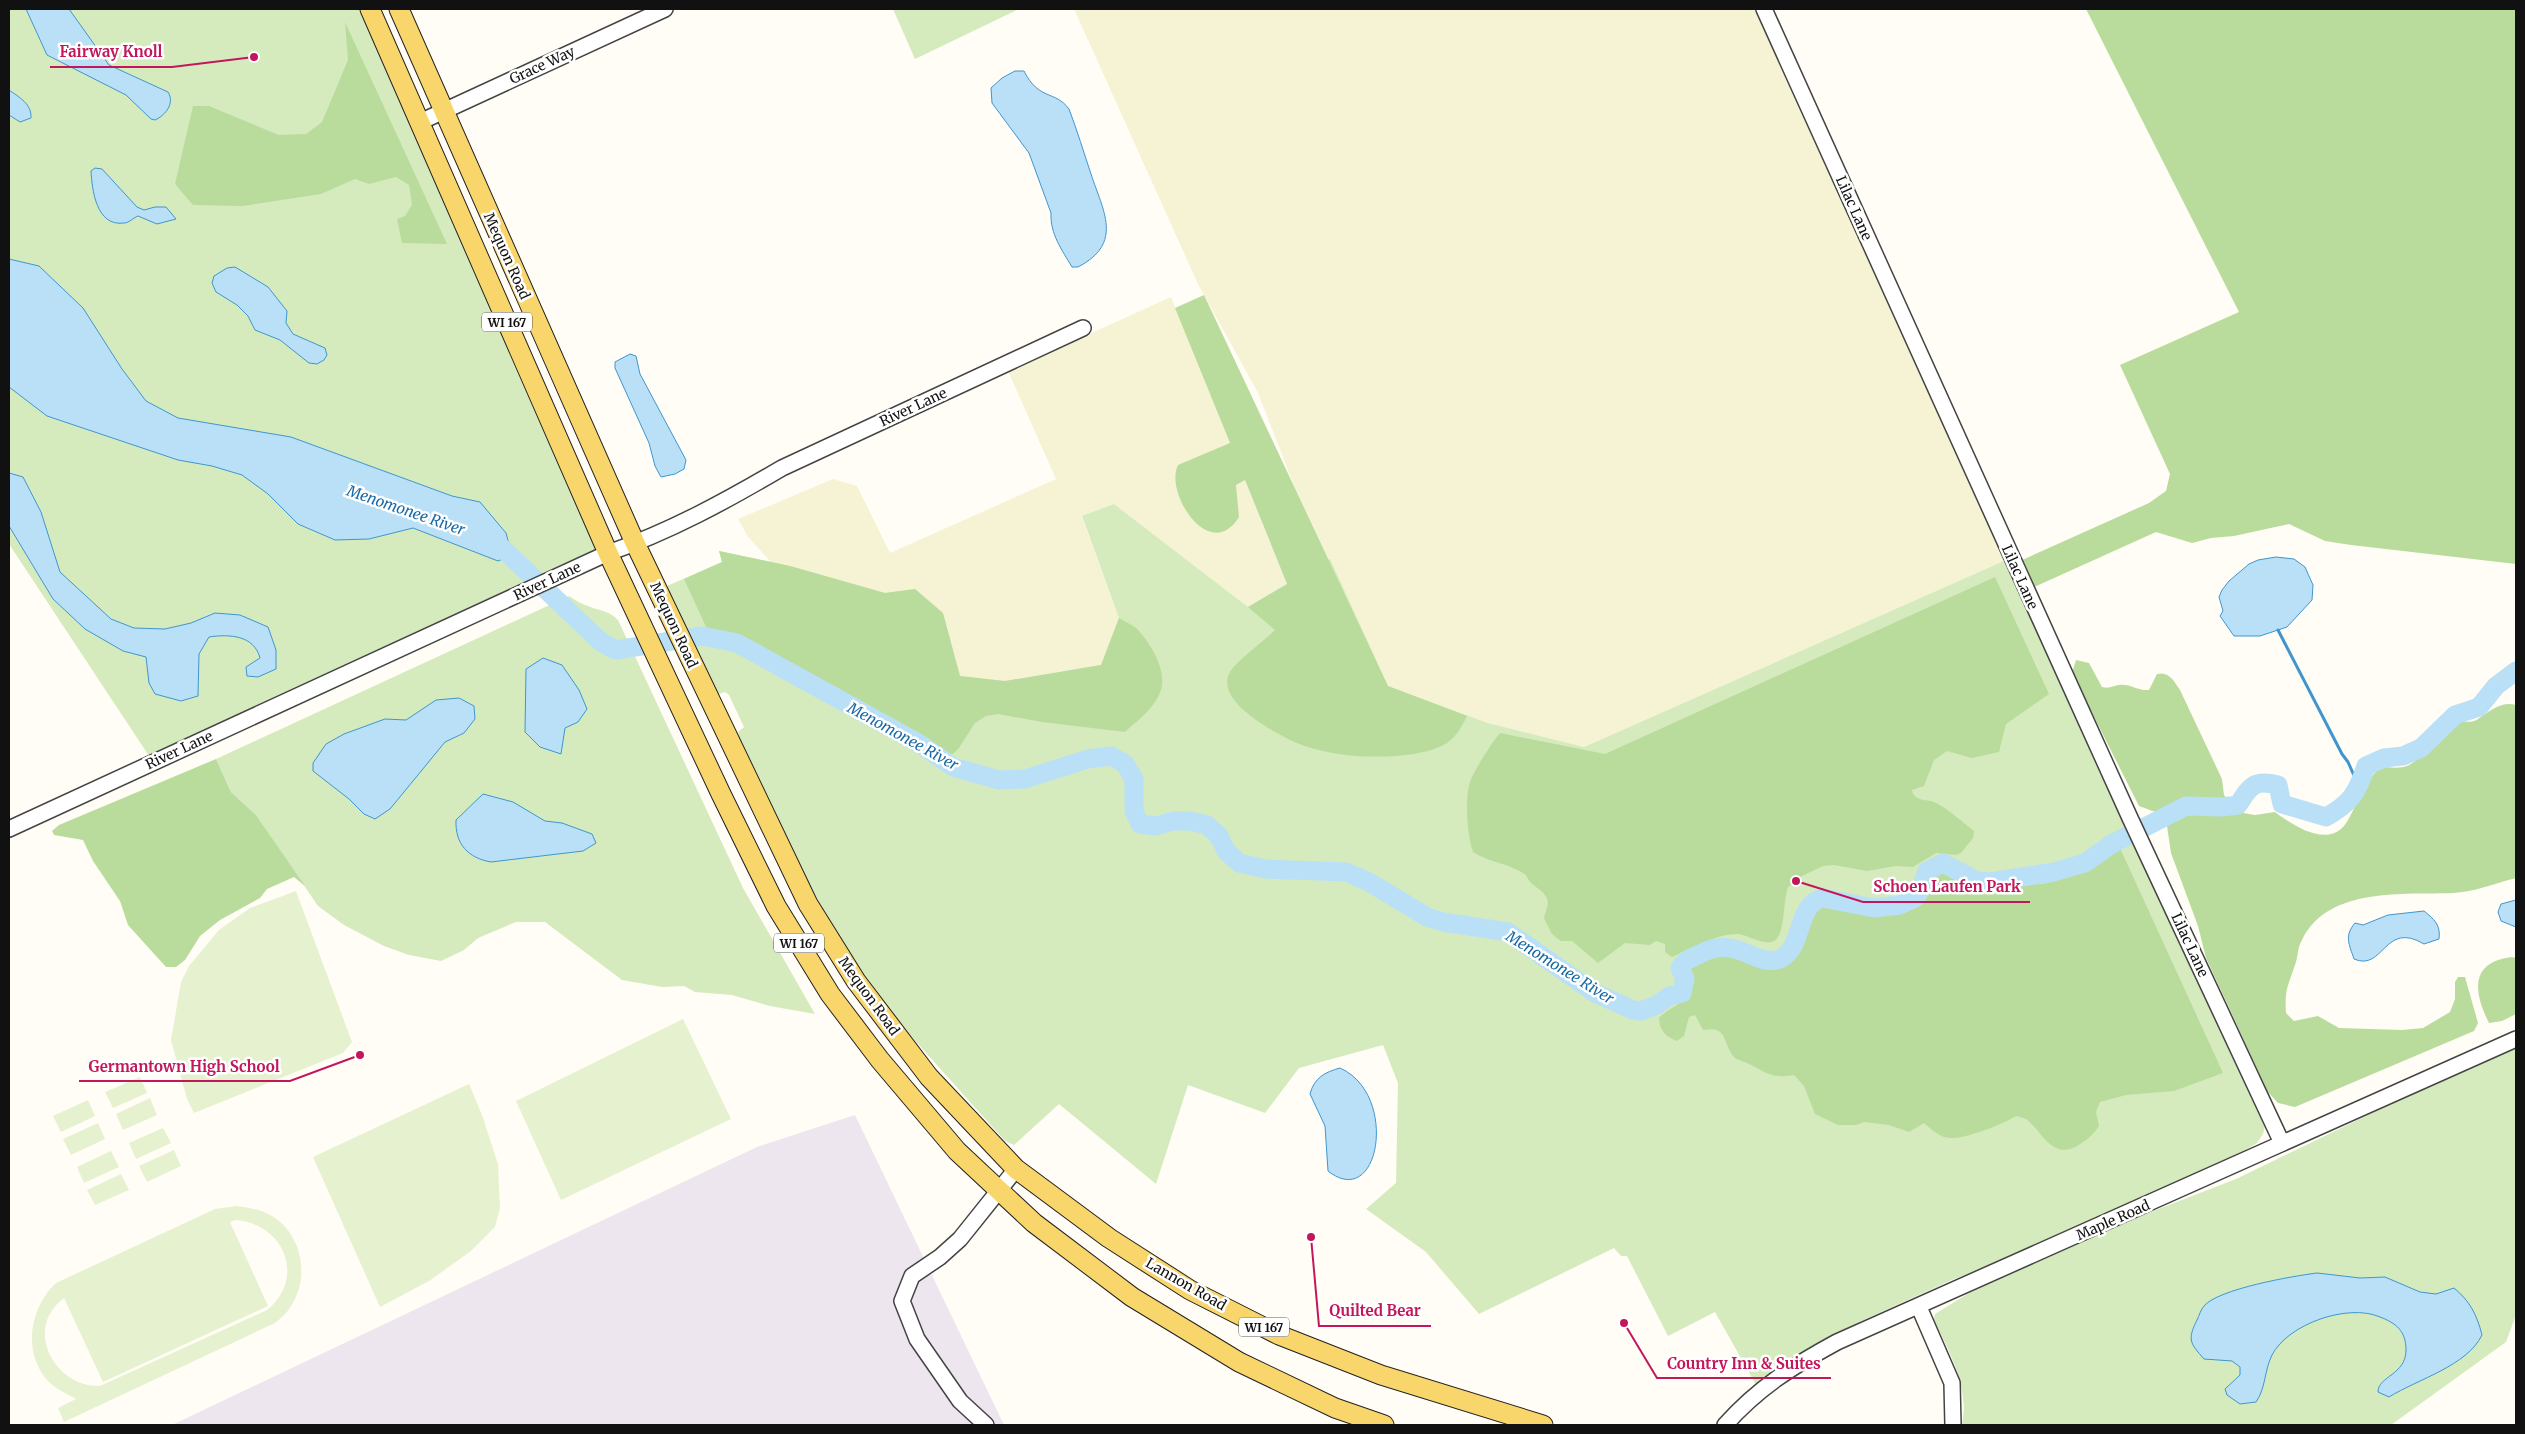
<svg xmlns="http://www.w3.org/2000/svg" width="2525" height="1434" viewBox="0 0 2525 1434" font-family="Merriweather,serif">
  <rect width="100%" height="100%" fill="#fffdf5"/>
  <path fill="#eee6ef" d="M855,1115L1004,1425H172L757,1147Z"/>
  <g fill="#f6f3d4">
    <path d="M1074,9H1756L2006,560L1584,747L1488,723L1388,686L1295,488L1258,393L1198,284Z"/>
    <path d="M1171,297L1287,584L1248,607L1114,504L1082,517L1119,618L1101,665L1005,681L960,676L943,613L915,589L885,593L772,563L748,537L738,519L833,479L857,486L890,553L1056,479L1008,371Z"/>
  </g>
  <g fill="#d5ebbd">
    <path d="M9,9H362L608,553L153,762L9,544Z"/>
    <path d="M893,9H1019L915,59Z"/>
    <path d="M1114,504L1248,607L1330,559L1388,686L1488,723L1584,747L2006,560L2262,1119L2265,1126L2263,1134L2257,1143L2207,1173L2030,1252L1954,1279L1861,1321L1787,1363L1756,1385L1715,1312L1668,1336L1627,1256H1621L1614,1248L1479,1314L1426,1252L1366,1209L1396,1183L1398,1083L1383,1045L1299,1068L1265,1113L1188,1085L1156,1184L1059,1104L1014,1145L1005,1141L893,1016L867,981L844,946L800,868L742,747L738,732L744,727L729,695L725,692L718,694L667,586L722,562L719,551L790,566L885,593L915,589L943,613L960,676L1005,681L1101,665L1119,618L1082,516Z"/>
    <path d="M569,596C575,600 581,604 588,606C600,611 608,610 618,620L743,888L815,1014L770,1006L732,995L695,992L684,986L662,987L622,980L545,922H516L478,938L464,950L441,961L409,955L384,946L344,925L318,906L256,815L231,792L216,759Z"/>
    <path d="M2516,1047V1315L2506,1342L2391,1425H1962C1970,1386 1949,1353 1934,1319L1935,1314L1990,1280L2125,1222L2236,1179L2424,1088Z"/>
  </g>
  <g fill="#b9dc9c">
    <path d="M2086,9H2516V564L2351,545L2325,541L2289,524L2234,536L2211,538L2192,543L2156,532L2032,588L2020,561L2149,503L2166,491L2170,474L2120,365L2239,312Z"/>
    <path d="M345,22L447,244L402,243L397,219L405,216L412,205L409,185L396,177L369,184L355,179L321,194L243,206L193,205L175,184L193,106H209L279,135L306,134L322,122L348,60Z"/>
    <path d="M1204,295L1388,686L1467,716C1462,726 1457,736 1447,743C1424,758 1373,758 1346,755C1331,753 1311,749 1297,743C1277,734 1213,701 1230,672C1237,661 1264,641 1275,630L1248,607L1287,584L1245,480L1236,485L1239,517C1210,564 1164,493 1178,465L1230,443L1175,308Z"/>
    <path d="M719,551L790,566L885,593L915,589L943,613L960,676L1005,681L1101,665L1119,618C1124,621 1131,624 1136,628C1151,643 1170,674 1159,695C1152,710 1137,721 1125,732L1042,722L998,714L986,716L975,723L959,748L953,754L941,753L928,747L897,722L862,708L840,689L793,667L734,635L720,630L708,631L684,579L722,562Z"/>
    <path d="M1995,577L2049,694L2006,724L1999,752L1972,758L1947,751L1934,760L1924,786L1912,790C1914,803 1929,798 1938,804C1952,812 1962,822 1974,831L1973,838L1961,853L1956,855L1936,853L1913,867L1896,866L1867,871L1834,865L1823,866L1802,876L1788,887C1783,902 1785,925 1778,937C1770,950 1749,935 1738,934C1716,934 1692,948 1672,957L1665,952V944L1656,941L1650,945L1625,943L1598,963L1572,941H1561L1552,934L1544,918C1545,913 1548,906 1548,902C1546,889 1531,888 1526,875C1509,863 1490,863 1473,852C1467,834 1464,797 1471,779C1476,768 1492,742 1500,733L1605,754Z"/>
    <path d="M2076,660L2089,663L2102,687C2110,689 2112,686 2119,685C2129,683 2138,691 2149,690L2157,674C2169,671 2174,681 2180,690L2222,779L2224,795L2237,812L2255,815L2275,812C2294,826 2331,851 2348,820C2360,799 2363,785 2380,767C2388,767 2400,769 2407,766C2425,758 2439,729 2456,723C2463,720 2472,724 2478,719C2490,711 2501,701 2516,705V878C2496,883 2474,892 2453,893C2405,895 2328,886 2302,940C2298,946 2298,955 2296,962C2289,984 2284,989 2286,1013L2294,1021L2318,1016L2339,1028L2402,1030L2423,1028L2450,1012L2455,999V982L2458,977H2465L2478,1023L2474,1031L2295,1107L2278,1103L2268,1092L2206,958L2198,926L2171,853L2167,826L2158,813L2139,806L2072,673Z"/>
    <path d="M216,759L231,792L256,815L305,886L294,877L267,889L260,898L220,920L200,936L185,960L176,967H166L128,925L120,901L93,861L83,840L54,835L52,831L59,825Z"/>
    <path d="M2119,846L2223,1073L2174,1091L2126,1095L2100,1102L2096,1112L2099,1126C2092,1136 2087,1140 2077,1146C2052,1160 2042,1131 2027,1120C2025,1118 2020,1117 2016,1116C2003,1124 1966,1139 1950,1138C1940,1138 1931,1129 1924,1123L1909,1132L1889,1125L1864,1122L1856,1125H1838L1815,1114L1804,1086L1794,1075C1771,1079 1766,1072 1747,1063C1743,1061 1736,1060 1733,1056C1722,1041 1728,1026 1703,1030L1695,1015L1689,1017L1684,1036L1677,1041C1666,1037 1659,1030 1659,1018C1670,1006 1687,1005 1689,986C1690,979 1685,973 1686,966C1690,963 1718,953 1722,953C1741,953 1766,974 1784,965C1809,953 1802,913 1825,902C1834,905 1842,910 1850,912C1870,917 1914,915 1927,896C1933,887 1927,875 1938,869L1947,871L1959,884L1971,890L2016,884H2043L2084,871L2097,864Z"/>
    <path d="M2512,957L2516,958V1014L2502,1021L2489,1023C2473,991 2470,962 2512,957Z"/>
  </g>
  <g fill="#e6f2cf" fill-rule="evenodd">
    <path d="M296,891L352,1042L343,1053L194,1113L187,1099L171,1040L181,982L189,966L219,930L250,908Z"/>
    <path d="M683,1019L731,1119L561,1200L516,1101Z"/>
    <path d="M140,1077L147,1093L113,1108L105,1092Z"/>
    <path d="M469,1084L482,1115L498,1164L500,1208L495,1227L471,1251L429,1281L380,1307L313,1157Z"/>
    <path d="M150,1098L157,1115L123,1130L116,1114Z"/>
    <path d="M88,1100L95,1116L61,1132L53,1116Z"/>
    <path d="M98,1123L105,1139L71,1155L63,1139Z"/>
    <path d="M163,1128L171,1143L136,1159L129,1143Z"/>
    <path d="M174,1150L181,1166L147,1182L139,1166Z"/>
    <path d="M111,1151L119,1167L84,1183L77,1167Z"/>
    <path d="M121,1174L129,1190L95,1205L87,1190Z"/>
    <path d="M237,1206C248,1208 260,1209 270,1215C301,1231 311,1277 291,1306C287,1313 281,1318 275,1323L64,1422L58,1408L76,1399C67,1394 56,1389 49,1382C22,1354 29,1308 56,1283L215,1209ZM236,1220C285,1224 306,1279 267,1310L100,1386C54,1387 23,1328 64,1298L103,1382L268,1306L230,1222Z"/>
  </g>
  <g fill="#b9e0f7" stroke="#3f96cf">
    <path d="M26,9H69L109,65L168,92C175,103 166,115 155,120L151,119L126,95L47,55Z"/>
    <path d="M1015,71H1024C1039,101 1055,90 1069,109C1077,130 1084,153 1091,174C1103,211 1124,243 1078,267H1072C1062,250 1050,234 1051,213L1029,153L992,103L991,88L1002,78Z"/>
    <path d="M9,90C19,97 32,104 31,118L20,122L9,115Z"/>
    <path d="M95,168L102,169L137,207L144,210L155,207H166L176,219L157,224L138,216C133,218 129,223 124,223C96,227 92,189 91,171Z"/>
    <path d="M9,259L39,266L83,308L122,369L146,401L178,418L291,437L452,496L480,502L506,533L512,555L498,561L413,528L369,539L335,540L298,524L268,494L242,475L212,466L178,460L47,416L9,387Z"/>
    <path d="M235,267L268,287L287,311L286,323L293,334L325,348L327,355L324,360L317,364L309,363L280,340L255,330L248,316L237,305L216,292L212,283L214,276L227,268Z"/>
    <path d="M630,354L636,356L640,374L686,460L684,469L675,474L661,477L655,466L649,443L615,368V362Z"/>
    <path d="M9,473L23,477L41,512L60,572L111,619L134,628L165,629L191,623L215,613L240,615L268,627L276,650V669L258,677L247,676L246,667L260,658C254,635 229,634 209,637L199,654L198,696L181,701L155,694L149,683L146,657L123,651L85,629L53,599L9,526Z"/>
    <path d="M2276,557L2294,559L2305,567L2313,585L2312,600L2287,627L2260,636H2234L2220,616L2223,611L2219,597L2222,590L2229,581L2249,564L2258,560Z"/>
    <path d="M543,658L562,665L579,690L587,709L578,722L565,728L561,754L540,747L525,732L526,669Z"/>
    <path d="M459,698L474,706L475,719L464,733L445,742L390,809L375,819L364,814L349,799L313,771V763L326,744L344,734L385,719L406,720L436,700Z"/>
    <path d="M483,794L513,802L545,821L562,823L592,834L596,843L583,851L491,862C468,858 455,844 456,820Z"/>
    <path d="M2516,900V927L2501,921L2498,912L2501,904Z"/>
    <path d="M2424,911C2434,919 2441,925 2439,939L2424,944C2384,920 2384,972 2354,959C2349,944 2344,936 2355,923L2363,925L2388,915Z"/>
    <path d="M1340,1068C1399,1094 1380,1212 1328,1171L1325,1126L1310,1094C1314,1078 1325,1072 1340,1068Z"/>
    <path d="M2317,1273L2360,1278L2385,1277L2420,1292L2436,1294L2454,1288C2470,1301 2477,1315 2482,1335C2467,1366 2418,1379 2389,1397L2378,1392C2378,1376 2406,1375 2406,1350C2406,1331 2396,1323 2380,1317C2348,1303 2288,1324 2272,1355C2264,1371 2266,1388 2256,1402L2240,1404L2227,1395L2225,1389L2240,1375V1367L2232,1361L2204,1359C2190,1343 2187,1340 2197,1320C2199,1316 2201,1309 2204,1306C2218,1289 2293,1276 2317,1273Z"/>
  </g>
  <g fill="none" stroke-linecap="round" stroke-linejoin="round">
    <path stroke="#3f96cf" stroke-width="3" d="M2278,630L2342,754L2348,762L2359,787"/>
    <path stroke="#b9e0f7" stroke-width="19" d="M489,541L500,546L601,642L616,650L702,636L737,643L920,744L953,767L999,780L1025,779L1088,759L1111,756L1125,764L1134,779V811L1140,824L1156,826L1173,821H1190L1207,825L1219,836L1226,851L1239,863L1266,869L1346,872L1369,882L1427,917L1443,922L1508,932L1595,993L1633,1010L1641,1011L1657,1005L1669,996L1682,993L1685,979L1680,968C1686,958 1693,958 1702,953C1738,935 1756,968 1780,959C1804,948 1796,903 1823,898L1874,908L1900,905L1915,898L1920,891L1927,871L1943,863L1977,881L1989,882L2054,872L2085,863L2110,845L2186,806L2222,807L2238,805C2250,786 2254,779 2278,785L2282,804L2326,817C2351,803 2357,793 2366,766L2384,758L2403,756L2421,748L2455,715L2479,707L2496,686L2516,671"/>
    <defs>
      <g id="minor">
        <path d="M1764,9L2130,818L2282,1143"/>
        <path d="M420,122L665,9"/>
        <path d="M9,829L608,553C669,532 726,501 782,468L1083,328"/>
        <path d="M1919,1307L1952,1383L1953,1425"/>
        <path d="M986,1425L960,1401L917,1339L902,1301L912,1276L940,1257L960,1239L1016,1169"/>
        <path d="M1725,1425C1759,1387 1793,1366 1837,1342L2516,1039"/>
      </g>
      <g id="major">
        <path d="M370,9L608,553L721,794L776,906L830,994L880,1060L957,1151L1034,1223L1132,1297L1239,1362L1335,1408L1384,1425"/>
        <path d="M399,9L635,543L808,904L856,981L929,1077L1016,1169L1109,1238L1190,1290L1279,1335L1381,1375L1543,1425"/>
      </g>
    </defs>
    <use href="#minor" stroke="#444" stroke-width="18"/>
    <use href="#major" stroke="#222" stroke-width="21"/>
    <use href="#minor" stroke="#fff" stroke-width="15"/>
    <use href="#major" stroke="#f9d66b" stroke-width="19"/>
  </g>
  <g text-anchor="middle" dominant-baseline="central" stroke-width="5" stroke-linejoin="round" paint-order="stroke">
    <g fill="#fff" stroke="#585858" stroke-width="1">
      <rect x="482" y="312.5" width="50" height="19" rx="4"/>
      <rect x="774" y="933.5" width="50" height="19" rx="4"/>
      <rect x="1239" y="1317.5" width="50" height="19" rx="4"/>
    </g>
    <g font-size="12" font-weight="bold" fill="#111">
      <text x="507" y="322">WI 167</text>
      <text x="799" y="943">WI 167</text>
      <text x="1264" y="1327">WI 167</text>
    </g>
    <g font-size="14" fill="#111" stroke="#fff">
      <text transform="translate(542 65) rotate(-25)">Grace Way</text>
      <text transform="translate(1854 208) rotate(66)">Lilac Lane</text>
      <text transform="translate(507 256) rotate(66)">Mequon Road</text>
      <text transform="translate(913 407) rotate(-25)">River Lane</text>
      <text transform="translate(2020 577) rotate(66)">Lilac Lane</text>
      <text transform="translate(547 581) rotate(-25)">River Lane</text>
      <text transform="translate(674 625) rotate(65)">Mequon Road</text>
      <text transform="translate(179 750) rotate(-25)">River Lane</text>
      <text transform="translate(2190 945) rotate(65)">Lilac Lane</text>
      <text transform="translate(869 996) rotate(54)">Mequon Road</text>
      <text transform="translate(2113 1220) rotate(-24)">Maple Road</text>
      <text transform="translate(1186 1284) rotate(30)">Lannon Road</text>
    </g>
    <g font-size="15" font-style="italic" fill="#1768a6" stroke="#fff">
      <text transform="translate(406 510) rotate(19)">Menomonee River</text>
      <text transform="translate(903 736) rotate(29)">Menomonee River</text>
      <text transform="translate(1560 967) rotate(32)">Menomonee River</text>
    </g>
  </g>
  <path fill="none" stroke="#c2185b" stroke-width="2" d="M254 57L172 67H50M1796 881L1863 902H2030M360 1055L290 1081H79M1311 1237L1319 1326H1431M1624 1323L1657 1378H1831"/>
  <g fill="#c2185b" stroke="#fff" stroke-width="2">
    <circle cx="254" cy="57" r="5"/>
    <circle cx="1796" cy="881" r="5"/>
    <circle cx="360" cy="1055" r="5"/>
    <circle cx="1311" cy="1237" r="5"/>
    <circle cx="1624" cy="1323" r="5"/>
  </g>
  <g font-size="15" text-anchor="middle" font-weight="bold" fill="#c2185b" stroke="#fff" stroke-width="5" stroke-linejoin="round" paint-order="stroke">
    <text x="111" y="57">Fairway Knoll</text>
    <text x="1947" y="892">Schoen Laufen Park</text>
    <text x="184" y="1072">Germantown High School</text>
    <text x="1375" y="1316">Quilted Bear</text>
    <text x="1744" y="1369">Country Inn &amp; Suites</text>
  </g>
  <rect width="2525" height="1434" fill="none" stroke="#111111" stroke-width="20"/>
</svg>
